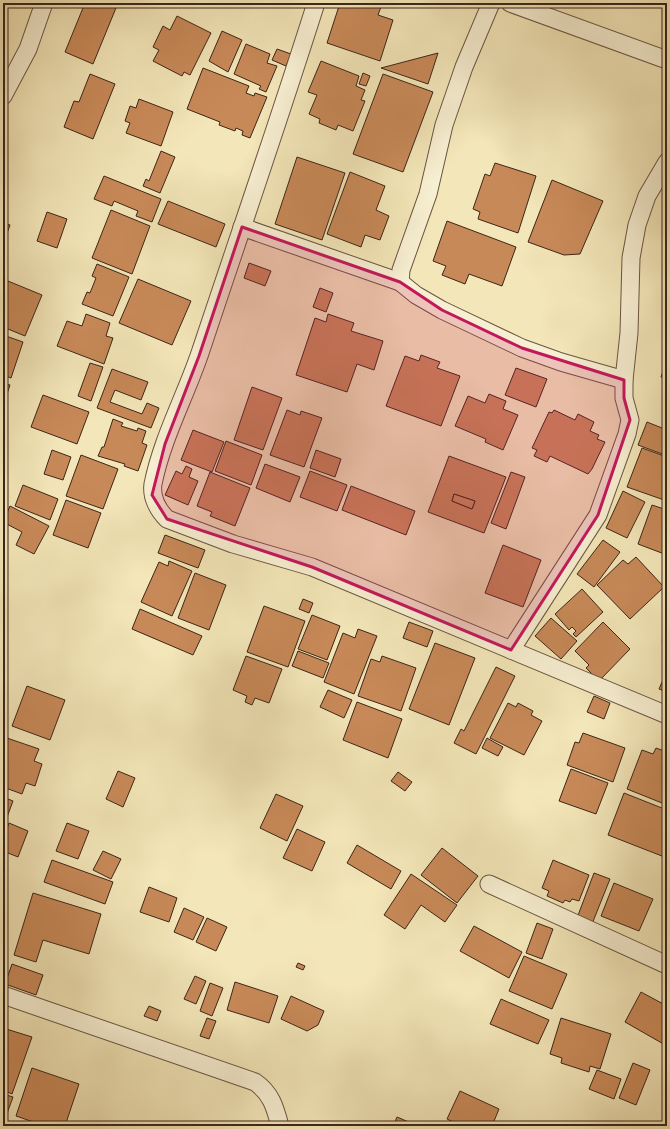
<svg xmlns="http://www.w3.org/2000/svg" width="670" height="1129" viewBox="0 0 670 1129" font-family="'Old Standard TT',serif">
  <rect width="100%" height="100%" fill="#f3e6b8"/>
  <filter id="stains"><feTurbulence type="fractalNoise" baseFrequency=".005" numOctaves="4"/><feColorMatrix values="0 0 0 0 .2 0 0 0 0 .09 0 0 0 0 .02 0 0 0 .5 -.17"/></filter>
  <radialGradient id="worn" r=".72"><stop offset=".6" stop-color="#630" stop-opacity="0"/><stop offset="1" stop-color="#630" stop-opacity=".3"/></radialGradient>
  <g fill="#c88958" stroke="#3c2519" fill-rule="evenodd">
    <path d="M85,3H118L93,64L65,52Z"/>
    <path d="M340,3L382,4L378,15L393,20L380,61L327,43Z"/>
    <path d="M177,16L211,33L190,75L184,72L182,76L153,61L159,50L153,47L163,26L170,30Z"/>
    <path d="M222,31L242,40L228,72L209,61Z"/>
    <path d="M246,44L270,54L267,63L277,66L266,92L259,89L261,86L234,74Z"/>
    <path d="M277,49L291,54L286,66L272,60Z"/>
    <path d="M438,53L428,84L381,68Z"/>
    <path d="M321,61L359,76L356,86L365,90L361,100L365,101L353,131L338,125L336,130L319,123L320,119L309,114L317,95L308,92Z"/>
    <path d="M203,68L249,86L246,93L254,96L255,93L267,97L250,138L242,135L243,131L236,128L235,131L219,125L220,122L187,109Z"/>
    <path d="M363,73L370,76L366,86L359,84Z"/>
    <path d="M90,74L115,84L93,139L64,127L74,101L79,102Z"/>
    <path d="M383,74L433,92L403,172L353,154Z"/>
    <path d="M139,99L173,112L161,146L126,133L130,123L125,121L130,106L136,108Z"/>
    <path d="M161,151L175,157L160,193L143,186L146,179L149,181Z"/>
    <path d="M297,157L345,173L322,240L275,224Z"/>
    <path d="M495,163L536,176L518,233L478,219L480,212L473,209L485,174L490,176Z"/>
    <path d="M350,172L385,186L376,210L389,216L380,240L365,235L361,247L327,234Z"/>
    <path d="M104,176L161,199L152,222L136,216L138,211L114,201L112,206L94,199Z"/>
    <path d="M552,180L603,201L580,254L564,255L528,242Z"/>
    <path d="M168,201L225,224L216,247L158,224Z"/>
    <path d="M111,210L150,226L132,274L92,258Z"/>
    <path d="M47,212L67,219L57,248L37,241Z"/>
    <path d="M447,221L516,247L502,286L469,274L465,284L442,275L446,266L433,261Z"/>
    <path d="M3,223L10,225L6,236L3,235Z"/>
    <path d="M249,263L271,271L265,286L244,278Z"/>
    <path d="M97,264L129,277L113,316L82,304L87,292L90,293L96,278L92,276Z"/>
    <path d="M3,279L42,295L25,336L3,327Z"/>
    <path d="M138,279L191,301L172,345L119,323Z"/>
    <path d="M320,288L333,293L326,312L313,307Z"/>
    <path d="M86,314L110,323L106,336L113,338L104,364L57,346L67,321L82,326Z"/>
    <path d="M328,314L354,323L351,331L383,341L374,370L357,364L347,392L296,375L315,318L326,322Z"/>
    <path d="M3,335L23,342L11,378L3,375Z"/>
    <path d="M421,355L440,362L437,368L460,376L441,426L386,406L405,356L419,361Z"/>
    <path d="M667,360V379L661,377Z"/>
    <path d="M90,363L103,367L91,401L78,396Z"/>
    <path d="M516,368L547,379L536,407L505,395Z"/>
    <path d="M112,369L148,382L141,400L115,390L110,402L142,414L147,403L159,408L151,428L97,408Z"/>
    <path d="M3,383L10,385L3,406Z"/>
    <path d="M252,387L282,398L263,450L234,440Z"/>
    <path d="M489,394L506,401L503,409L518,415L503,450L485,442L486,439L455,426L468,396L485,403Z"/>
    <path d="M43,395L89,412L77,444L31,427Z"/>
    <path d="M287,410L300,415L301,411L322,418L304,467L270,455Z"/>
    <path d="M554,410L575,420L578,414L594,422L590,431L599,435L597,439L605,442L592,469L588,474L550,456L547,462L534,456L537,450L532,448L549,412L552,413Z"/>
    <path d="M113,419L123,423L121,426L137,431L138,428L146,431L142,443L147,445L138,471L124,466L125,464L98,456L102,447H104Z"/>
    <path d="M647,422L667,430V449L665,455L638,445Z"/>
    <path d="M193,430L224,442L212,472L181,460Z"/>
    <path d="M226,441L262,455L251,485L215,471Z"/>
    <path d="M642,448L667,457V501L627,487Z"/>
    <path d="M52,450L71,457L63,480L44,474Z"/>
    <path d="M316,450L341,459L335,477L310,468Z"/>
    <path d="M81,455L118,469L103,509L66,496Z"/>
    <path d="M449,456L506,477L484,533L428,512ZM454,494L475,501L472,509L452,501Z"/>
    <path d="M265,464L300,477L290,502L256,488Z"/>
    <path d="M186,466L192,469L189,477L198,481L188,505L165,495L176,471L182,474Z"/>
    <path d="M310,471L347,485L337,511L300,497Z"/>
    <path d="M210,472L250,488L235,526L210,516L212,512L197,506Z"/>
    <path d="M511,472L525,477L506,529L491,523Z"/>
    <path d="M23,485L58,499L50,520L15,506Z"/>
    <path d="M351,486L415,511L406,535L342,510Z"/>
    <path d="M623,491L645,502L627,538L606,528Z"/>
    <path d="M454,494L475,501L472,509L452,501Z"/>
    <path d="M66,500L101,513L88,548L53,535Z"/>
    <path d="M652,505L667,510V555L638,544Z"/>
    <path d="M10,506L49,526L34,554L16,545L22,532L3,522Z"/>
    <path d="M165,535L205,550L198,568L158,553Z"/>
    <path d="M603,540L620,552L594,587L577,574Z"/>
    <path d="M503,545L541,560L523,607L485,593Z"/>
    <path d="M636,557L664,587L630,619L597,585L623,560L628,564Z"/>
    <path d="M169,561L192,571L172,616L141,602L159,562L168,566Z"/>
    <path d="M195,573L226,585L209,630L178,618Z"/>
    <path d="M582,589L603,612L576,637L573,634L576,631L572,627L569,630L555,614Z"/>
    <path d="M303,599L313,603L309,613L299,609Z"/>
    <path d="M264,606L305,621L288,667L247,652Z"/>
    <path d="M140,609L202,636L193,655L132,629Z"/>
    <path d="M312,615L340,626L327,660L298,649Z"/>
    <path d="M551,618L577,641L561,659L535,636Z"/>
    <path d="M409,622L433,631L427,647L403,638Z"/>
    <path d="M603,622L630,649L599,681L586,668L589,665L575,651Z"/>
    <path d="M358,629L377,636L354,694L324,682L343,633L355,638Z"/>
    <path d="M667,629V644L662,642Z"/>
    <path d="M435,643L475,658L449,725L409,709Z"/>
    <path d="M298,651L329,663L323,678L292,666Z"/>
    <path d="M246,656L282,669L269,703L255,698L252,705L245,702L247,696L233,690Z"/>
    <path d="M382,656L416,668L401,711L358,696L371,659L380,662Z"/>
    <path d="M496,667L515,676L476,754L454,743L461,729L464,731Z"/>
    <path d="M666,673H667V692L659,689Z"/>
    <path d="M27,686L65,700L50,740L12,726Z"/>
    <path d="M328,690L352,700L344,718L320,707Z"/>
    <path d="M594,696L610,703L604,719L587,712Z"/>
    <path d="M357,702L402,719L388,758L343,740Z"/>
    <path d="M508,703L516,707L518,703L533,711L531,715L542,721L524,755L490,738Z"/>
    <path d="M583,733L625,748L613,782L567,765L575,742L579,743Z"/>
    <path d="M4,737L39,749L34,761L42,764L35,786L26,783L22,794L3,787Z"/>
    <path d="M487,738L503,747L498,756L482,748Z"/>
    <path d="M656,748L667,752V805L627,789L642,750L653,754Z"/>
    <path d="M571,769L608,783L596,814L559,801Z"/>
    <path d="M118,771L135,778L123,807L106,799Z"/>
    <path d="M398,772L412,782L405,791L391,781Z"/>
    <path d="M624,793L667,810V858L608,835Z"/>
    <path d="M276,794L303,806L287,841L260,828Z"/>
    <path d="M3,797L13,801L3,828Z"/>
    <path d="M9,823L28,831L18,857L3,851V839Z"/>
    <path d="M67,823L89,831L78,859L56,851Z"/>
    <path d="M297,829L325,842L312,871L283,858Z"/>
    <path d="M357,845L401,871L391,889L347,863Z"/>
    <path d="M442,848L478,876L457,903L421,875Z"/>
    <path d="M103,851L121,859L111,879L93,870Z"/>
    <path d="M52,860L113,882L105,904L44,882Z"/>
    <path d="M553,860L589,875L579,901L572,899L570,902L565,900L563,903L547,896L549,891L542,888Z"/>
    <path d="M594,873L610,879L592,924L577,918Z"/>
    <path d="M411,874L457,905L445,922L421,905L405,929L384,915Z"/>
    <path d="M614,883L653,899L639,931L601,916Z"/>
    <path d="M149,887L177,898L169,922L140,912Z"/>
    <path d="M33,893L101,914L89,954L43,940L36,962L14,955Z"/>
    <path d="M184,908L204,917L193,940L174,932Z"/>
    <path d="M207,918L227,927L216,951L196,942Z"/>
    <path d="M537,923L553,929L542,959L526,953Z"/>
    <path d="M474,926L522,952L509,978L460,951Z"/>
    <path d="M524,956L567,974L552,1009L509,991Z"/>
    <path d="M298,963L305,966L303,970L296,967Z"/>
    <path d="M12,964L43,975L36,995L5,984Z"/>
    <path d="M195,976L206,981L196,1004L184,999Z"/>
    <path d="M235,982L278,996L269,1023L227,1010Z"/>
    <path d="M210,983L223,988L212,1016L200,1011Z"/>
    <path d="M641,992L667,1006V1046L625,1022Z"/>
    <path d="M291,996L324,1011L318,1025L307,1031L281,1019Z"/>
    <path d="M501,999L549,1020L538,1044L490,1024Z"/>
    <path d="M149,1006L161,1011L157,1021L144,1016Z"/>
    <path d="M207,1018L216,1021L209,1039L200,1036Z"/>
    <path d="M561,1018L611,1034L600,1069L590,1066L589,1072L561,1063L562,1058L550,1054Z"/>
    <path d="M3,1028L32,1037L12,1094L3,1090Z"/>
    <path d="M633,1063L650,1070L636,1105L619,1098Z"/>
    <path d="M32,1068L79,1084L65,1126H45L16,1116Z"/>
    <path d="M597,1070L621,1079L614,1099L589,1089Z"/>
    <path d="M460,1091L499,1109L492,1126H462L447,1119Z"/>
    <path d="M3,1094L13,1097L5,1119H3Z"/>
    <path d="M397,1117L418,1126H393Z"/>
    <path d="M430,1122L438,1126H428Z"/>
  </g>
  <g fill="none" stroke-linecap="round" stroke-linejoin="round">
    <defs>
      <g id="minor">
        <path d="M316,3C279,120 239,236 200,353C185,397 162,439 153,484C151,497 158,510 167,519L233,544L312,567L667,715"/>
        <path d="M510,3L667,60"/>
        <path d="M3,96L28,49L44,3"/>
        <path d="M242,227L400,282L416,295L442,310L522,348L561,362L624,380"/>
        <path d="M400,282L401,270L428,194L444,125L464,67L491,3"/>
        <path d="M511,650L598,515L627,434L630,420L624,398V380L629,333L631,258L637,225L647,196L667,162"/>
        <path d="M489,884L667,965"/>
        <path d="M3,995L255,1082C271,1093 275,1107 280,1126"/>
      </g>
    </defs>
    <use href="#minor" stroke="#6a5541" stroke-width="19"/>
    <use href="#minor" stroke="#f7efd1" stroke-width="17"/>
  </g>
  <path fill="#c2185b" fill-opacity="0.2" stroke="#c2185b" stroke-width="3" stroke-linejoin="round" d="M242,227L400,282L442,310L522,348L624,380V398L630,420L598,515L511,650L312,567L167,519L152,495L165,444L199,356Z"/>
  <rect width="670" height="1129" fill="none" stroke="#f3e6b8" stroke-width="16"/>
  <rect x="4" y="4" width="662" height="1121" fill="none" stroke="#3c2519" stroke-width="2"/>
  <rect x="8" y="8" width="654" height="1113" fill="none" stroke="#3c2519"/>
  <rect width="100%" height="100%" filter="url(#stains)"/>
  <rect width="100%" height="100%" fill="url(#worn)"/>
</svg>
